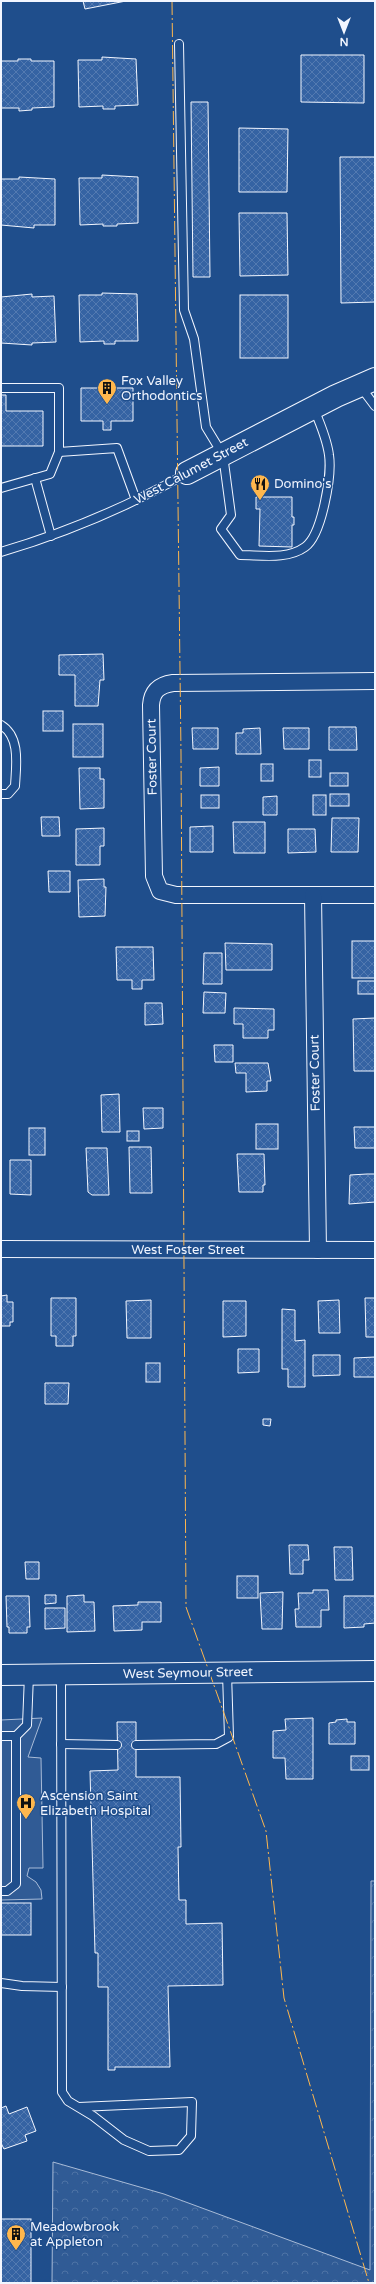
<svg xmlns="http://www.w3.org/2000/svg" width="376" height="2284" viewBox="0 0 376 2284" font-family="'Varela Round',sans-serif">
  <defs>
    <pattern id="park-crowns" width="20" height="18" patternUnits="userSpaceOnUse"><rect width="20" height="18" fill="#305b95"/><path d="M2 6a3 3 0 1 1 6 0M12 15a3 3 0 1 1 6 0" fill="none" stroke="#4e73a5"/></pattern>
    <pattern id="building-cross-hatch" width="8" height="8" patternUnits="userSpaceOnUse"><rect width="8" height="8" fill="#3563a3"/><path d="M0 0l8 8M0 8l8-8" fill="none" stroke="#537ab1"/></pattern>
  </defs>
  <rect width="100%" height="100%" fill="#1f4e8c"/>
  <path fill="url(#park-crowns)" stroke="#a8bbd7" d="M371,1881H375V2283H52L53,2162L164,2194L370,2270Z"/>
  <path fill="#305b95" stroke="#a8bbd7" d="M42,1718L28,1757L41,1758L43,1868H29L27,1876L36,1882L41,1890L42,1899L1,1900V1720Z"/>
  <g fill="url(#building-cross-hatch)" stroke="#f2f6ff">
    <path d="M83,1H126L85,9Z"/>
    <path d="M301,55H364V103L301,102Z"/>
    <path d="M102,57L136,59L138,105L115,106V109H103V106L79,107L78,60H102Z"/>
    <path d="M18,59H31V61H54V107L32,108V110L19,111V108H1V61H18Z"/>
    <path d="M191,102H208L210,277H193Z"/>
    <path d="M239,128L288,129L287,192H239Z"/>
    <path d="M340,157H375V302L341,303Z"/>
    <path d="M102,175L138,177V223L117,224V226H103V224L80,225L79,178H102Z"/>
    <path d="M19,177L55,179V225H34V228L1,225V179H19Z"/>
    <path d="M239,213H287L288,275L240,276Z"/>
    <path d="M102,293L137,294L138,341H115V344H104V341L80,342L79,295H102Z"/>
    <path d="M32,294V297L54,296L56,342L32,343V345L1,343V297Z"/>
    <rect x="240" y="295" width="48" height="63"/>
    <path d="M81,388H133V421H111V430H103V421H81Z"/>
    <path d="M1,395H6V411H43V446H1Z"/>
    <path d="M256,497H292V517H294V525H292V547L259,546L260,509H256Z"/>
    <path d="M103,654L104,680H100L98,706H75V675H59V655Z"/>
    <rect x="43" y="711" width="20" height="20"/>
    <rect x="73" y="724" width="30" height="33"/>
    <path d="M329,727H356L357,750H329Z"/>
    <path d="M192,728H218V749H193Z"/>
    <path d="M260,728L261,754H236V733H243V729Z"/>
    <path d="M283,728H309V749H284Z"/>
    <rect x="309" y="760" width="12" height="17"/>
    <rect x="261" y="764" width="12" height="17"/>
    <path d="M219,767V786H200V768Z"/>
    <path d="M79,768H100V779H104V808L80,809Z"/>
    <rect x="330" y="773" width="18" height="13"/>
    <rect x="330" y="794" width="19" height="12"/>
    <rect x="201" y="795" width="18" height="13"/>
    <rect x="313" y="795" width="13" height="20"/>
    <path d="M277,796V815H263V797Z"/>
    <path d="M41,817H59L60,836H42Z"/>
    <path d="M332,818H359L358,852H331Z"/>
    <path d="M233,822H265V853H234Z"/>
    <path d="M213,826V852H190V827Z"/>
    <path d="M104,828V846H100V865H76V829Z"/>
    <path d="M288,829H315L316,852L288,853Z"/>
    <path d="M48,871H70V892H49Z"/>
    <path d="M104,879V887H106L105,916L79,917L78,880Z"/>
    <rect x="352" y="941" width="23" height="37"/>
    <path d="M225,943L272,944V970H226Z"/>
    <path d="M116,947H153L154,980H142V989H132V980H117Z"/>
    <path d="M204,953H222V984H203Z"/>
    <rect x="358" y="981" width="17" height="13"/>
    <path d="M204,992L226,993L225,1013H203Z"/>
    <path d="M145,1003H162L163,1024L145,1025Z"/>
    <path d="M234,1008L274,1009V1030H268V1038H243V1024H234Z"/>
    <path d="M375,1018V1071H354L353,1019Z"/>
    <path d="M214,1045H233V1062H215Z"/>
    <path d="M235,1063H268L271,1081H267V1091L246,1092V1073H236Z"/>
    <path d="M119,1094L120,1132H102L101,1095Z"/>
    <path d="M143,1108H163V1128L144,1129Z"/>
    <rect x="256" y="1124" width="22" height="25"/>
    <path d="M354,1127H375V1148H355Z"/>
    <rect x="29" y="1128" width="16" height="27"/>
    <rect x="127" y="1131" width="12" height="10"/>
    <path d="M129,1147H151L152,1193H130Z"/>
    <path d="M86,1148H107L109,1195H92L88,1192Z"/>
    <path d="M237,1154H264L265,1185H263V1192H239Z"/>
    <path d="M10,1160H31V1195L10,1194Z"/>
    <path d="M367,1174H375V1202L349,1204L350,1175Z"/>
    <path d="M7,1295V1302H13V1322H10V1326H1V1296Z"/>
    <path d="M51,1298H76V1336H73V1346H56V1336H51Z"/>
    <path d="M365,1298H375V1337H366Z"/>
    <path d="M151,1300V1338H127L126,1301Z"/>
    <path d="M339,1300L340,1333H319L318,1301Z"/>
    <path d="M223,1301H246V1336L223,1337Z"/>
    <path d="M282,1309L295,1310V1341L305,1340V1387H288V1369H282Z"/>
    <path d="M238,1349H259V1372L238,1373Z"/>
    <path d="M313,1355H340V1375L313,1376Z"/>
    <path d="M375,1357V1377H354V1358Z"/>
    <rect x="146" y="1363" width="14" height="19"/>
    <path d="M45,1383H69L68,1404H45Z"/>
    <path d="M263,1419H271L270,1426L263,1425Z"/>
    <path d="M289,1545H308L309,1560H303V1574H290Z"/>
    <path d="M334,1547H352L353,1580H335Z"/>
    <path d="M25,1562H39V1579H26Z"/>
    <rect x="237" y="1576" width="21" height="22"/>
    <path d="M313,1590H328L329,1610H321V1627H296L295,1609H299L298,1593H313Z"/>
    <path d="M283,1592L282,1629H262L260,1593Z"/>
    <path d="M45,1595H56V1603L45,1604Z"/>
    <path d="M84,1595V1602H94L95,1631L67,1632V1596Z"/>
    <path d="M6,1596H29L30,1627H27V1633H9V1627H7Z"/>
    <path d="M344,1596H375V1623L364,1624V1627L344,1628Z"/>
    <path d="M138,1602H161V1622H142V1630L114,1631L113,1606L138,1605Z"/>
    <path d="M45,1608H65V1628L45,1629Z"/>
    <path d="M313,1718V1779H286L285,1758H273V1731L286,1730L285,1719Z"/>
    <path d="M347,1719V1722H355V1744H329V1723L336,1722V1720Z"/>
    <path d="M117,1722H136V1777H180L181,1847H178L179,1900H186V1924L222,1923L223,1985L168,1986L170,2067H115V2070H108V1987H98V1953H95L90,1771L118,1770Z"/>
    <rect x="351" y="1756" width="18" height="14"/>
    <rect x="1" y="1903" width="30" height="32"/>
    <path d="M6,2106L9,2114L27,2107L36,2131L25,2135L27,2141L4,2149L1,2143V2108Z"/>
    <rect x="1" y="2219" width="30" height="64"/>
  </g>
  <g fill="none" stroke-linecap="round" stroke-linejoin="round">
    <defs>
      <g id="service">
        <path d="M179,44L184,310L194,339L206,427L223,455L231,515L221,529L240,555C261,555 287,560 305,547C322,535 332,475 329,455C327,439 320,423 314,409"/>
        <path d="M360,386L375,406"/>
        <path d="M1,388H59V452L50,474L1,488"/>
        <path d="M59,452L117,448L136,500"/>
        <path d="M35,478L51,536"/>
        <path d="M1,552C65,533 127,507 186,474"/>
        <path d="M1,725C21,737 16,766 15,786L8,794H1"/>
        <path d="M61,1675L62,2092L68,2101L93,2116L124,2140L149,2151L179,2150L191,2136L192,2102L79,2107"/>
        <path d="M1,1736H16L27,1725L29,1675"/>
        <path d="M61,1744L117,1745"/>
        <path d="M136,1745L216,1744L229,1737L227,1673"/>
        <path d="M1,1891H7L16,1884V1736"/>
        <path d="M1,1983L22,1986L62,1987"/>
      </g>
      <g id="minor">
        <path d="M375,681L173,683C159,685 152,691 151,705L154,876L160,891L176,895H375"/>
        <path d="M313,895L318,1250"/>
        <path d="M1,1249L375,1250"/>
      </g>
      <path id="tertiary" d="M1,1675L375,1671"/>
      <path id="secondary" d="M187,473L336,396L375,379"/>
    </defs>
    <use href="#service" stroke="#f2f6ff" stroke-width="10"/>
    <use href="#minor" stroke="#f2f6ff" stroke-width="18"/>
    <use href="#tertiary" stroke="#f2f6ff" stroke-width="22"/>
    <use href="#secondary" stroke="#f2f6ff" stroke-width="24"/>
    <use href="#service" stroke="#1f4e8c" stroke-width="8"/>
    <use href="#minor" stroke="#1f4e8c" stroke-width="16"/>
    <use href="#tertiary" stroke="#1f4e8c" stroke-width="20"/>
    <use href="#secondary" stroke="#1f4e8c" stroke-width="22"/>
    <path stroke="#ffb74d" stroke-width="1" stroke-dasharray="14 3 2 3" stroke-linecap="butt" d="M172,1L181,754L186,1607L266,1831L284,1998L369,2283"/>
  </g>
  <defs>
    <symbol id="building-pin" viewBox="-11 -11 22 30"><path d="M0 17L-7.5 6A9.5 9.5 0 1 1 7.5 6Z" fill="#ffb74d" stroke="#1f4e8c"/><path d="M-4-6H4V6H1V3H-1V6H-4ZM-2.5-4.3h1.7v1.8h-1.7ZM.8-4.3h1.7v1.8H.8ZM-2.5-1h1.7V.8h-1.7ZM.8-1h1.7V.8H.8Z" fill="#111"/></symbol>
    <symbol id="restaurant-pin" viewBox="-11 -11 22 30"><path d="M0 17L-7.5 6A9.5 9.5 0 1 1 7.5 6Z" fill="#ffb74d" stroke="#1f4e8c"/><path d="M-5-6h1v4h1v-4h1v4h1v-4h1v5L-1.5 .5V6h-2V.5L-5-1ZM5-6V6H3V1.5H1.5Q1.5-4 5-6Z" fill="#111"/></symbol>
    <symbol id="hospital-pin" viewBox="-11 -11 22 30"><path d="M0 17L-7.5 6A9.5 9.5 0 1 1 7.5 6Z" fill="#ffb74d" stroke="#1f4e8c"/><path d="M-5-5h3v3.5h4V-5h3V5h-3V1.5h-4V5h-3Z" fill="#111"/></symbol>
  </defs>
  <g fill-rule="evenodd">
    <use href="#building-pin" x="96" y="377" width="22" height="30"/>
    <use href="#restaurant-pin" x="249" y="473" width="22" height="30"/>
    <use href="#hospital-pin" x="15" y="1792" width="22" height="30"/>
    <use href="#building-pin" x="5" y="2223" width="22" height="30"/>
  </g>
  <g text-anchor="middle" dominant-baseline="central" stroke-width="3" stroke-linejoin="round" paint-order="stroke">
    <g font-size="13" fill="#f2f6ff" stroke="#1f4e8c" text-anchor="start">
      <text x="121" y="381">Fox Valley<tspan x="121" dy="15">Orthodontics</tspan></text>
      <text x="274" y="484">Domino's</text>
      <text x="40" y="1796">Ascension Saint<tspan x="40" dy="15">Elizabeth Hospital</tspan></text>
      <text x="30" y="2227">Meadowbrook<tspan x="30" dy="15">at Appleton</tspan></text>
    </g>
    <g font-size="13" fill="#f2f6ff" stroke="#1f4e8c">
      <text transform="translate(191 471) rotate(-28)">West Calumet Street</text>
      <text transform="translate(152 757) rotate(-91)">Foster Court</text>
      <text transform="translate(315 1073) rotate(-91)">Foster Court</text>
      <text x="188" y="1250">West Foster Street</text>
      <text transform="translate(188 1673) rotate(-1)">West Seymour Street</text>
    </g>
  </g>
  <rect width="376" height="2284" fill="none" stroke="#f2f6ff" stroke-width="4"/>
  <g transform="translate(344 32) rotate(180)" stroke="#1f4e8c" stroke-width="3" paint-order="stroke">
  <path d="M0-3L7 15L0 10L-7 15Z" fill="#f2f6ff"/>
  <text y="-6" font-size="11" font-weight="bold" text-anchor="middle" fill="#f2f6ff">N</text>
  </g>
</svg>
